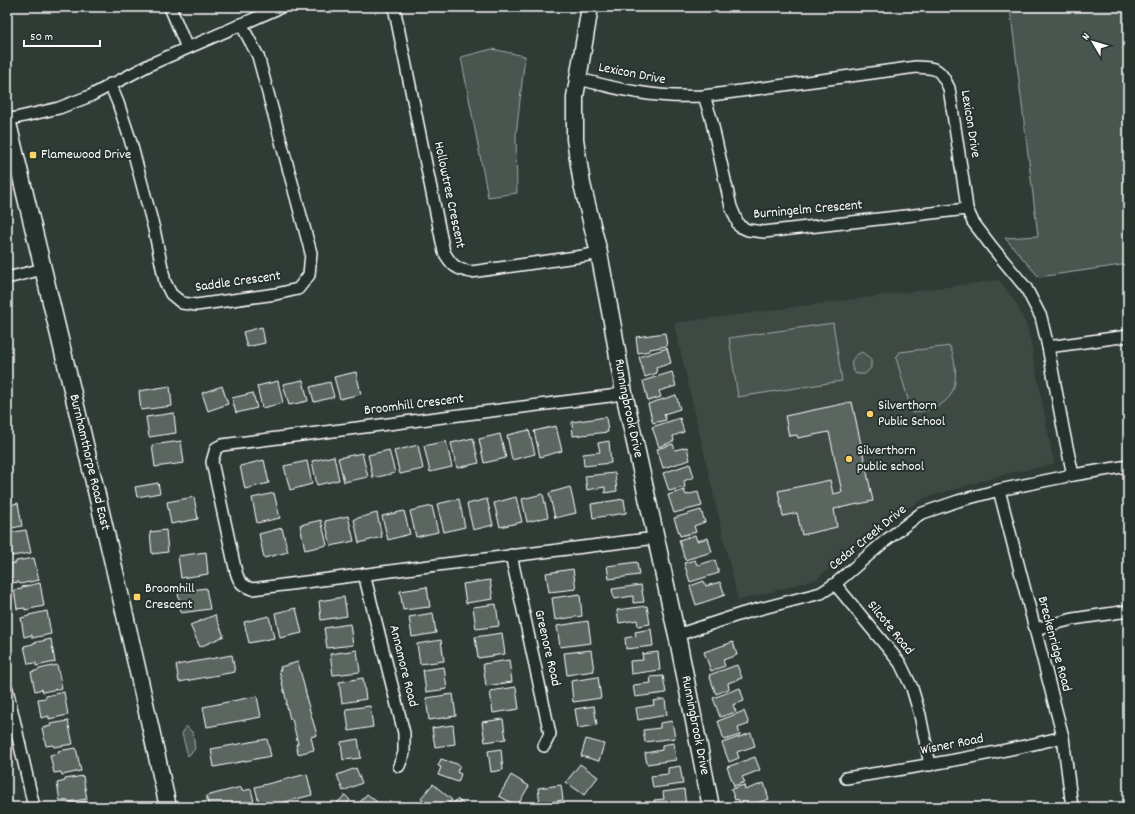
<svg xmlns="http://www.w3.org/2000/svg" width="1135" height="814" viewBox="0 0 1135 814" font-family="Dekko,sans-serif">
  <rect width="100%" height="100%" fill="#2f3b35"/>
  <filter id="ink" filterUnits="userSpaceOnUse"><feTurbulence type="fractalNoise" baseFrequency=".025" numOctaves="2"/><feDisplacementMap in="SourceGraphic" scale="8" xChannelSelector="R" yChannelSelector="G"/><feConvolveMatrix kernelMatrix="1 2 1 2 8 2 1 2 1" color-interpolation-filters="sRGB"/></filter>
  <g filter="url(#ink)">
    <path fill="#3c4842" d="M999,280L1016,303L1028,328L1054,464L1006,474L925,498L889,520L817,579L738,601L674,323Z"/>
    <g fill="#4a544f" stroke="#a4aaa7">
      <path d="M1010,7H1128V264L1039,277L1005,238L1038,236Z"/>
      <path d="M492,49L525,56L516,135L517,193L488,197L461,57Z"/>
      <path d="M833,323L842,381L738,397L729,338Z"/>
      <path d="M950,346C958,368 961,399 933,408C927,411 919,411 912,413L896,358L900,352Z"/>
      <path d="M862,352L871,359V368L865,374H856C848,364 851,357 862,352Z"/>
      <path d="M186,726L193,733L195,749L188,756L182,734Z"/>
    </g>
    <g fill="#5b6661" stroke="#fff">
      <path d="M262,327L265,343L247,347L243,332Z"/>
      <path d="M665,333L667,346L650,349V351L638,353L636,337Z"/>
      <path d="M667,348L671,363L656,368L657,373L645,377L639,357Z"/>
      <path d="M356,372L361,394L340,399L334,377Z"/>
      <path d="M672,372L676,386L659,391L661,397L648,401L643,381Z"/>
      <path d="M303,380L308,401L289,405L283,384Z"/>
      <path d="M278,381L283,403L262,408L257,386Z"/>
      <path d="M330,382L334,397L314,402L310,387Z"/>
      <path d="M170,386L172,406L141,410L139,391Z"/>
      <path d="M222,386L228,404L208,411L202,393Z"/>
      <path d="M253,393L257,408L236,413L232,398Z"/>
      <path d="M676,395L680,409L664,414L666,420L653,423L648,404Z"/>
      <path d="M852,402L873,501L834,509L837,527L802,535L797,513L783,516L778,491L830,480L833,494L842,492L829,432L798,438L797,435L789,436L785,416Z"/>
      <path d="M174,413L176,433L149,437L146,417Z"/>
      <path d="M606,417L608,432L573,436L572,422Z"/>
      <path d="M680,418L684,432L673,436L674,441L659,447L652,427Z"/>
      <path d="M556,426L562,451L540,457L534,431Z"/>
      <path d="M529,430L535,454L512,460L507,435Z"/>
      <path d="M500,434L506,458L484,463L479,439Z"/>
      <path d="M473,438L479,463L457,468L451,443Z"/>
      <path d="M181,441L184,463L155,467L152,445Z"/>
      <path d="M446,441L452,467L430,472L424,446Z"/>
      <path d="M609,441L611,463L584,466L583,454L600,452L598,443Z"/>
      <path d="M673,444L675,450L687,447L690,460L663,468L657,449Z"/>
      <path d="M418,445L423,469L400,474L394,451Z"/>
      <path d="M389,450L395,473L373,478L368,455Z"/>
      <path d="M362,453L368,477L344,482L338,458Z"/>
      <path d="M334,456L339,480L317,485L312,461Z"/>
      <path d="M264,460L269,483L245,489L240,466Z"/>
      <path d="M307,461L312,484L290,490L284,466Z"/>
      <path d="M690,464L694,477L684,481L685,487L669,491L663,473Z"/>
      <path d="M615,473L617,491L605,493V487L587,490L585,476Z"/>
      <path d="M158,483L160,493L137,497L135,487Z"/>
      <path d="M570,487L576,513L555,518L549,493Z"/>
      <path d="M684,490L686,495L698,492L702,506L674,513L668,495Z"/>
      <path d="M274,493L280,518L257,523L252,498Z"/>
      <path d="M543,494L548,517L527,522L522,499Z"/>
      <path d="M194,497L198,519L171,524L167,502Z"/>
      <path d="M516,497L522,522L500,527L494,503Z"/>
      <path d="M459,499L465,527L444,532L437,504Z"/>
      <path d="M487,499L493,525L473,530L467,504Z"/>
      <path d="M624,499L626,513L593,518L591,504Z"/>
      <path d="M18,503L22,526L7,529V506Z"/>
      <path d="M432,506L438,532L416,537L410,511Z"/>
      <path d="M701,510L705,522L694,526L696,532L680,536L674,518Z"/>
      <path d="M404,511L410,534L388,540L382,516Z"/>
      <path d="M377,513L382,537L359,543L354,519Z"/>
      <path d="M348,516L354,541L331,546L325,521Z"/>
      <path d="M321,520L327,545L305,550L300,525Z"/>
      <path d="M282,528L288,552L264,558L259,534Z"/>
      <path d="M26,530L31,553L12,556L11,554L7,555V535H9L8,533Z"/>
      <path d="M166,530L168,552L152,554L150,532Z"/>
      <path d="M695,535L697,541L708,538L712,552L685,560L679,540Z"/>
      <path d="M206,552L208,574L181,578L178,556Z"/>
      <path d="M34,558L39,580L20,584L19,582L12,583L8,564L16,563V561Z"/>
      <path d="M695,560L697,565L715,560L719,573L690,582L684,563Z"/>
      <path d="M637,562L639,575L609,579L607,566Z"/>
      <path d="M573,569L576,589L549,592L546,573Z"/>
      <path d="M490,580L493,599L466,603L463,584Z"/>
      <path d="M704,581L706,586L720,582L725,595L696,605L690,586Z"/>
      <path d="M40,583L44,606L25,610V608L17,609L14,590L22,589V587Z"/>
      <path d="M641,585L644,602L633,603V596L614,599L612,589Z"/>
      <path d="M427,587L430,607L403,610L400,591Z"/>
      <path d="M206,588L210,609L181,613L178,592Z"/>
      <path d="M580,594L582,616L555,620L552,598Z"/>
      <path d="M344,597L347,616L321,620L319,601Z"/>
      <path d="M496,604L499,626L476,629L473,607Z"/>
      <path d="M647,606L650,624L638,626L637,620L619,623L617,610Z"/>
      <path d="M296,608L302,633L280,638L275,613Z"/>
      <path d="M47,611L51,634L32,638V635L24,637L21,618L29,616V615Z"/>
      <path d="M433,613L436,633L412,637L409,617Z"/>
      <path d="M215,615L224,636L200,647L190,625Z"/>
      <path d="M269,616L274,638L249,643L244,622Z"/>
      <path d="M588,621L591,643L560,647L557,626Z"/>
      <path d="M350,624L353,645L327,648L324,628Z"/>
      <path d="M651,629L653,646L626,649L625,638L636,636L635,632Z"/>
      <path d="M502,633L505,654L478,658L475,637Z"/>
      <path d="M51,639L55,662L36,666V663L28,664L24,646L33,644V643Z"/>
      <path d="M441,640L444,661L420,664L417,644Z"/>
      <path d="M733,642L737,655L723,660L725,666L711,671L704,652Z"/>
      <path d="M357,650L360,672L333,675L330,654Z"/>
      <path d="M591,650L594,671L567,675L564,653Z"/>
      <path d="M658,652L660,670L631,674L630,661L643,660L642,654Z"/>
      <path d="M232,655L235,672L179,682L176,665Z"/>
      <path d="M509,660L512,682L486,686L483,664Z"/>
      <path d="M298,662L307,697H306L317,735L311,737L314,750L298,754L296,744H298L292,719H290L286,703H287L279,670H281L280,667Z"/>
      <path d="M57,665L62,688L43,692L42,689L35,691L31,672L39,670V669Z"/>
      <path d="M737,665L742,678L728,683L729,689L716,694L709,675Z"/>
      <path d="M444,667L447,689L426,692L423,670Z"/>
      <path d="M663,676L666,693L635,697L633,685L651,683L650,677Z"/>
      <path d="M598,677L601,698L573,702L571,681Z"/>
      <path d="M363,678L366,699L342,703L339,682Z"/>
      <path d="M516,687L519,709L493,713L490,691Z"/>
      <path d="M740,688L744,701L733,705L736,712L720,717L713,698Z"/>
      <path d="M64,692L68,715L49,719V716L41,718L38,699L46,698V696Z"/>
      <path d="M453,694L456,716L429,720L426,698Z"/>
      <path d="M257,696L261,717L207,727L203,707Z"/>
      <path d="M665,699L667,715L638,720L636,708L654,705L653,701Z"/>
      <path d="M370,706L373,727L349,731L346,709Z"/>
      <path d="M594,706L597,725L578,728L575,709Z"/>
      <path d="M744,711L749,724L738,728L740,735L724,740L718,721Z"/>
      <path d="M503,719L506,739L485,742L482,722Z"/>
      <path d="M68,721L73,744L54,747L53,745L46,746L42,728L51,726L50,724Z"/>
      <path d="M672,721L675,738L645,742L643,730L660,728V723Z"/>
      <path d="M453,725L455,744L435,747L432,728Z"/>
      <path d="M751,733L755,746L737,752L739,758L729,762L722,743Z"/>
      <path d="M267,739L271,756L214,767L211,749Z"/>
      <path d="M358,739L361,758L343,760L341,742Z"/>
      <path d="M586,739L604,744L599,761L581,756Z"/>
      <path d="M674,743L676,760L647,764L645,753L662,750V745Z"/>
      <path d="M76,748L81,771L62,775L61,772L54,773L50,755L59,753L58,751Z"/>
      <path d="M501,749L503,770L491,772L488,751Z"/>
      <path d="M755,757L760,770L742,777L745,782L734,786L727,767Z"/>
      <path d="M441,759L460,765L457,772L461,774L458,782L438,775L441,767L438,766Z"/>
      <path d="M580,764L598,777L584,795L566,782Z"/>
      <path d="M680,766L683,784L653,788L651,776L668,774V768Z"/>
      <path d="M356,768L362,783L343,791L337,775Z"/>
      <path d="M307,774L312,795L265,807H260L255,787Z"/>
      <path d="M511,775L529,786L517,806L499,796Z"/>
      <path d="M83,776L87,799L68,802V800L60,801L57,783L65,781V779Z"/>
      <path d="M764,783L769,799L744,807H741L738,799L735,800L731,789L744,785L745,790Z"/>
      <path d="M433,784L452,800L446,807H431L421,798Z"/>
      <path d="M561,785L563,800L540,804L538,788Z"/>
      <path d="M241,787L242,791L251,789L255,806L209,807L206,796Z"/>
      <path d="M684,789L686,806L676,807H655L654,800L664,799L663,792Z"/>
      <path d="M367,794L382,806L381,807H356Z"/>
      <path d="M345,795L350,800L344,807H341L337,803Z"/>
      <path d="M457,799L467,807H457L453,804Z"/>
      <path d="M86,801L87,807H62L61,806Z"/>
    </g>
    <g fill="none" stroke-linecap="round" stroke-linejoin="round">
      <defs>
        <g id="street">
          <path d="M170,7L187,48"/>
          <path d="M394,7L444,252C452,266 456,269 471,272L583,256L599,253"/>
          <path d="M578,79C597,83 616,89 636,92C658,96 681,97 704,96L916,67C938,68 939,68 949,88L965,193L967,209L973,222L992,247L1026,288L1041,317L1048,347L1064,433L1073,475"/>
          <path d="M110,84L118,103L130,139L154,229L165,282L171,294L182,303L196,305L276,294L298,289L309,275L311,253L258,56L241,24"/>
          <path d="M704,96L711,118L731,207L739,226L748,230L764,232L967,209"/>
          <path d="M7,120L59,108L90,96L151,64L281,7"/>
          <path d="M7,278L43,269"/>
          <path d="M1048,347L1128,336"/>
          <path d="M624,393L610,396L222,445L216,448L212,462L235,568C238,580 240,585 252,589L437,565L656,538"/>
          <path d="M999,490L1063,737L1072,807"/>
          <path d="M511,555L550,734L544,746"/>
          <path d="M364,574L404,733V753L399,766"/>
          <path d="M835,584L900,663L912,688L920,715L930,765"/>
          <path d="M1035,629L1073,619L1128,611"/>
          <path d="M677,635L744,613L821,593L835,584L885,541L920,514L958,501L999,490L1073,475L1128,466"/>
          <path d="M7,689L34,807"/>
          <path d="M846,778C919,767 992,755 1063,737"/>
        </g>
        <g id="secondary">
          <path id="s1" d="M590,7L575,97V139L582,184L599,253L613,327L624,393L656,538L673,618L677,635L711,807"/>
          <path id="s2" d="M7,119C62,348 118,577 168,807"/>
        </g>
      </defs>
      <use href="#street" stroke="#fff" stroke-width="14"/>
      <use href="#secondary" stroke="#fff" stroke-width="19"/>
      <use href="#street" stroke="#26332d" stroke-width="11"/>
      <use href="#secondary" stroke="#26332d" stroke-width="16"/>
    </g>
  </g>
  <g fill="#ffd166" stroke="#26332d" stroke-width="1.5">
    <rect x="29" y="151" width="8" height="8" rx="2"/>
    <circle cx="870" cy="414" r="4"/>
    <circle cx="849" cy="459" r="4"/>
    <rect x="133" y="593" width="8" height="8" rx="2"/>
  </g>
  <g text-anchor="middle" dominant-baseline="central" stroke-width="4" stroke-linejoin="round" paint-order="stroke">
    <g font-size="14" fill="#fff" stroke="#26332d">
      <text transform="translate(632 74) rotate(11)">Lexicon Drive</text>
      <text transform="translate(970 124) rotate(81)">Lexicon Drive</text>
      <text transform="translate(449 195) rotate(78)">Hollowtree Crescent</text>
      <text transform="translate(808 210) rotate(-5)">Burningelm Crescent</text>
      <text transform="translate(238 282) rotate(-8)">Saddle Crescent</text>
      <text transform="translate(414 405) rotate(-7)">Broomhill Crescent</text>
      <text stroke="none"><textPath href="#s1" startOffset="408">Runningbrook Drive</textPath></text>
      <text stroke="none"><textPath href="#s2" startOffset="353">Burnhamthorpe Road East</textPath></text>
      <text transform="translate(868 538) rotate(-39)">Cedar Creek Drive</text>
      <text transform="translate(890 628) rotate(51)">Silcote Road</text>
      <text transform="translate(1054 644) rotate(75)">Breckenridge Road</text>
      <text transform="translate(547 648) rotate(77)">Greenore Road</text>
      <text transform="translate(403 666) rotate(76)">Annamore Road</text>
      <text stroke="none"><textPath href="#s1" startOffset="732">Runningbrook Drive</textPath></text>
      <text transform="translate(952 745) rotate(-11)">Wisner Road</text>
    </g>
    <g font-size="14" fill="#fff" stroke="#26332d" text-anchor="start">
      <text x="41" y="155">Flamewood Drive</text>
      <text x="878" y="406">Silverthorn<tspan x="878" dy="16">Public School</tspan></text>
      <text x="857" y="451">Silverthorn<tspan x="857" dy="16">public school</tspan></text>
      <text x="145" y="589">Broomhill<tspan x="145" dy="16">Crescent</tspan></text>
    </g>
  </g>
  <rect width="1135" height="814" fill="none" stroke="#26332d" stroke-width="24"/>
  <rect x="12" y="12" width="1111" height="790" fill="none" stroke="#fff" stroke-width="1.5" filter="url(#ink)"/>
  <g transform="translate(1093 42) rotate(308)" stroke="#26332d" stroke-width="3" paint-order="stroke">
  <path d="M0-3L7 15L0 10L-7 15Z" fill="#ffffff"/>
  <text y="-6" font-size="11" font-weight="bold" text-anchor="middle" fill="#ffffff">N</text>
  </g>
  <path d="M24 40v6h76v-6" fill="none" stroke="#ffffff" stroke-width="2"/>
  <text x="30" y="40" font-size="12" fill="#ffffff" stroke="#26332d" stroke-width="3" paint-order="stroke">50 m</text>
</svg>
